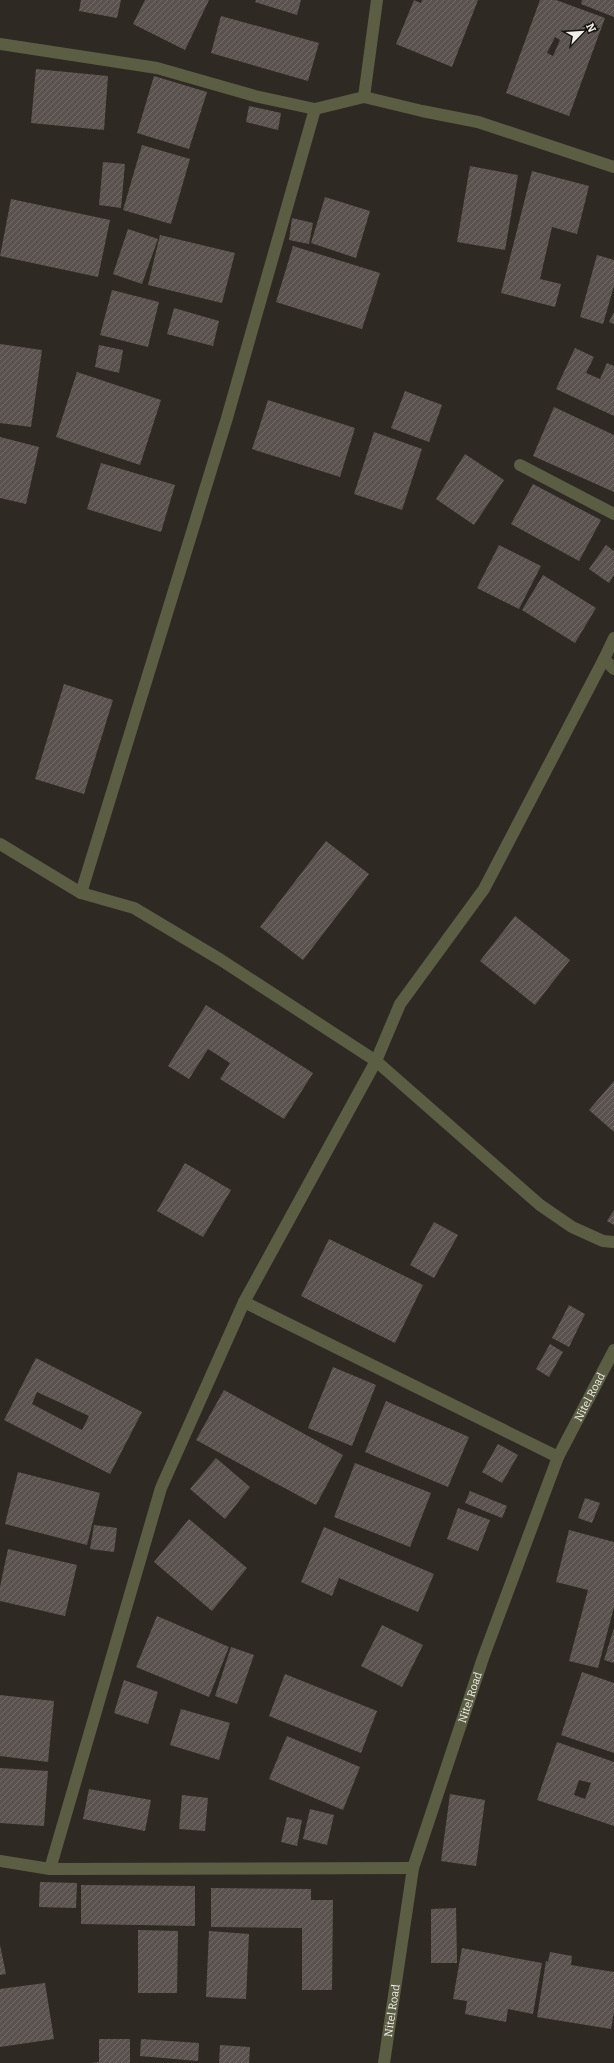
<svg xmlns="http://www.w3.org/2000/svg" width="614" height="2063" viewBox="0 0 614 2063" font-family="Bitter,serif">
  <defs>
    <pattern id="building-hatch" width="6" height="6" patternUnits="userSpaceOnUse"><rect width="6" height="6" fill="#5a524e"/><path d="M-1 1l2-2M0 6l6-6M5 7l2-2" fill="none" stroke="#726b68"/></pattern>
  </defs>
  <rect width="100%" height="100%" fill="#2e2a23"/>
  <g fill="url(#building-hatch)" fill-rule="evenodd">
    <path d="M81,0H121L117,18L79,11Z"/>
    <path d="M145,0H209L185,50L133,24Z"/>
    <path d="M256,0H301L297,15L255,2Z"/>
    <path d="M414,0L421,3L422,0H478L452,67L396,44Z"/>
    <path d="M540,0H556L605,18L569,116L506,93ZM555,37L560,40L553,56L547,53Z"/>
    <path d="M582,0H614V17L581,4Z"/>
    <path d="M221,16L319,43L308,81L211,53Z"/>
    <path d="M36,69L108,76L104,130L31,123Z"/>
    <path d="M154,76L207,92L189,149L137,133Z"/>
    <path d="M249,106L281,113L278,130L246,122Z"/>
    <path d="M142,145L190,159L171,224L123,210Z"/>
    <path d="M103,162L125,164L121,208L99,205Z"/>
    <path d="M470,166L518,175L505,250L457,242Z"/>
    <path d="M532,171L589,186L577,234L552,227L540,279L561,284L555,307L501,293Z"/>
    <path d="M325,197L370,211L356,258L311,243Z"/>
    <path d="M11,199L110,220L98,277L0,256Z"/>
    <path d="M292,218L313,223L309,244L289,240Z"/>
    <path d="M128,229L158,239L142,284L113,274Z"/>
    <path d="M160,235L235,253L222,303L148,285Z"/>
    <path d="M293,246L380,273L362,329L276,302Z"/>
    <path d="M597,255L614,260V286L603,324L580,317Z"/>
    <path d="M112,290L159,302L148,347L100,335Z"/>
    <path d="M174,308L219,321L213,346L167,334Z"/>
    <path d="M614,312V324L609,322Z"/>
    <path d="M0,344L42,350L31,427L0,423Z"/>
    <path d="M99,345L123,350L119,373L95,367Z"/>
    <path d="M575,348L594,357L586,373L600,379L607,363L614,366V416L556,389Z"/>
    <path d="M77,372L161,400L140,465L56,437Z"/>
    <path d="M405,391L442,405L429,442L391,428Z"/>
    <path d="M268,400L355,428L340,477L252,449Z"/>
    <path d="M554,407L614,435V492L533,456Z"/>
    <path d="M374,432L422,449L402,510L354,494Z"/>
    <path d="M0,437L39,447L26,504L0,498Z"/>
    <path d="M465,454L504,480L474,525L436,499Z"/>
    <path d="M101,463L175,485L161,532L87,509Z"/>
    <path d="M533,484L601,520L579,561L511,524Z"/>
    <path d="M499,545L541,566L519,609L477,588Z"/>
    <path d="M606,545L614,551V575L609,583L589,569Z"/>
    <path d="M543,575L596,608L575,643L522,610Z"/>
    <path d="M64,684L113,700L84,794L35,779Z"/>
    <path d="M326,841L369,874L303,960L260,927Z"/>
    <path d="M515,916L570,960L535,1005L480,961Z"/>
    <path d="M206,1005L313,1073L284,1119L220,1079L230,1063L208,1049L189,1079L168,1066Z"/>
    <path d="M614,1081V1132L589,1110Z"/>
    <path d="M185,1163L231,1190L203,1237L157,1211Z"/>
    <path d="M614,1210V1225L607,1221Z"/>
    <path d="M434,1222L458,1235L434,1278L410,1265Z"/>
    <path d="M329,1239L423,1285L395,1343L301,1296Z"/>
    <path d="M569,1305L585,1314L569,1347L552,1338Z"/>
    <path d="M550,1344L563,1352L549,1377L536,1369Z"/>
    <path d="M36,1358L142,1412L110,1474L4,1420ZM37,1392L89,1416L82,1430L32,1404Z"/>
    <path d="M333,1367L376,1385L352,1446L308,1428Z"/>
    <path d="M224,1390L343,1455L316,1505L196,1440Z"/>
    <path d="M386,1401L469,1437L448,1487L365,1452Z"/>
    <path d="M498,1444L518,1455L502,1483L482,1472Z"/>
    <path d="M216,1458L250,1487L225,1519L190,1489Z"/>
    <path d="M355,1463L431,1493L410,1547L334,1517Z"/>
    <path d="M18,1472L100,1493L87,1545L5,1524Z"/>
    <path d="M470,1491L507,1506L502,1518L465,1503Z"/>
    <path d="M585,1498L600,1503L592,1523L578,1518Z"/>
    <path d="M458,1508L490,1520L478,1551L447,1539Z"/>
    <path d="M189,1519L247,1568L212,1611L154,1562Z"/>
    <path d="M94,1525L117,1528L114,1552L90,1549Z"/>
    <path d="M324,1527L434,1574L418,1612L339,1578L332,1596L301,1582Z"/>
    <path d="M569,1530L614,1542V1607L598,1668L569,1661L588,1590L556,1582Z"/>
    <path d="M8,1549L77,1565L65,1616L0,1601V1587Z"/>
    <path d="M157,1616L229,1647L209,1697L136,1667Z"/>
    <path d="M382,1625L423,1645L402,1687L361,1666Z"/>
    <path d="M614,1628V1663L604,1660Z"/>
    <path d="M231,1647L254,1655L237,1704L215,1696Z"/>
    <path d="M582,1672L614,1683V1753L561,1735Z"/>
    <path d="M285,1674L377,1711L361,1753L269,1716Z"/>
    <path d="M124,1680L158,1692L148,1724L114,1713Z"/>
    <path d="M0,1695L54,1701L48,1762L0,1756Z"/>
    <path d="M181,1709L230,1723L219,1760L170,1745Z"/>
    <path d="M287,1736L360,1767L343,1810L269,1779Z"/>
    <path d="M557,1742L614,1762V1826L537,1800ZM579,1780L591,1783L585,1799L574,1795Z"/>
    <path d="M0,1768L48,1771L44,1826L0,1823Z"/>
    <path d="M89,1789L151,1800L145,1831L83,1819Z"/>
    <path d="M450,1794L485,1800L476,1866L441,1861Z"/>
    <path d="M182,1795L208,1798L205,1831L179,1829Z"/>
    <path d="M310,1809L334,1815L327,1845L303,1839Z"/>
    <path d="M287,1817L302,1820L297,1846L281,1842Z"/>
    <path d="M40,1882L77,1883L76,1908L39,1907Z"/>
    <path d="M81,1885L195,1886V1926L81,1924Z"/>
    <path d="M211,1888L311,1889V1900H333L332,1990H302V1928L211,1927Z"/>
    <path d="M456,1908L457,1963H431V1909Z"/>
    <path d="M138,1930L178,1931L177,1993H138Z"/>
    <path d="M209,1931L249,1934L246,1999L206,1997Z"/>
    <path d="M0,1945L6,1974L0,1975Z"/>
    <path d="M462,1948L542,1963L533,2014L508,2009L506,2022L465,2014L467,2001L453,1999Z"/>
    <path d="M550,1952L572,1956L571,1965L614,1972V2012L611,2029L537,2017L546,1961L548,1962Z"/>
    <path d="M45,1983L54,2039L0,2047V1989Z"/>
    <path d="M99,2039H130V2063H91L99,2062Z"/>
    <path d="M141,2039L199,2043L198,2061L140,2056Z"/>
    <path d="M220,2045L250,2047L249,2063H219Z"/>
  </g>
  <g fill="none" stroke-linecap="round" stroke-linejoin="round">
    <g stroke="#5c5e44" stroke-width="12">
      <path d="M0,44L157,68L255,96L315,109L364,97L422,111L478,122L614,167"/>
      <path d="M364,97L377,0"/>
      <path d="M520,465L614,514"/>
      <path d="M614,638L604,659L614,669"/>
      <path d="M0,844L81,893L134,908L221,960L376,1061L540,1205L572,1227L603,1241L614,1242"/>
      <path d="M81,893L227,418L315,109"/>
      <path d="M244,1302L558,1457"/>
      <path d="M0,1861L50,1869L413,1868"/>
      <path d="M50,1869L161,1488L244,1302L376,1061L400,1004L484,889L604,659"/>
      <path id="s1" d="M384,2063L413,1868L483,1658L558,1457L614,1350"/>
    </g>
  </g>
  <g text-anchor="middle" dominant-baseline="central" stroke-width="3" stroke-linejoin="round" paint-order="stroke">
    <g font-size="11" fill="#f1eeea" stroke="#141310">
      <text stroke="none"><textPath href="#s1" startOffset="701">Nitel Road</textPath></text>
      <text stroke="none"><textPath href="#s1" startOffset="377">Nitel Road</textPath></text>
      <text stroke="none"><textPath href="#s1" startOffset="53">Nitel Road</textPath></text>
    </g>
  </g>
  <g transform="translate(582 32) rotate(65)" stroke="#141310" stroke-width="3" paint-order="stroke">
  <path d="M0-3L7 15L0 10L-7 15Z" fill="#f1eeea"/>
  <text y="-6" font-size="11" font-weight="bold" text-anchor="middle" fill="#f1eeea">N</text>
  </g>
</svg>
